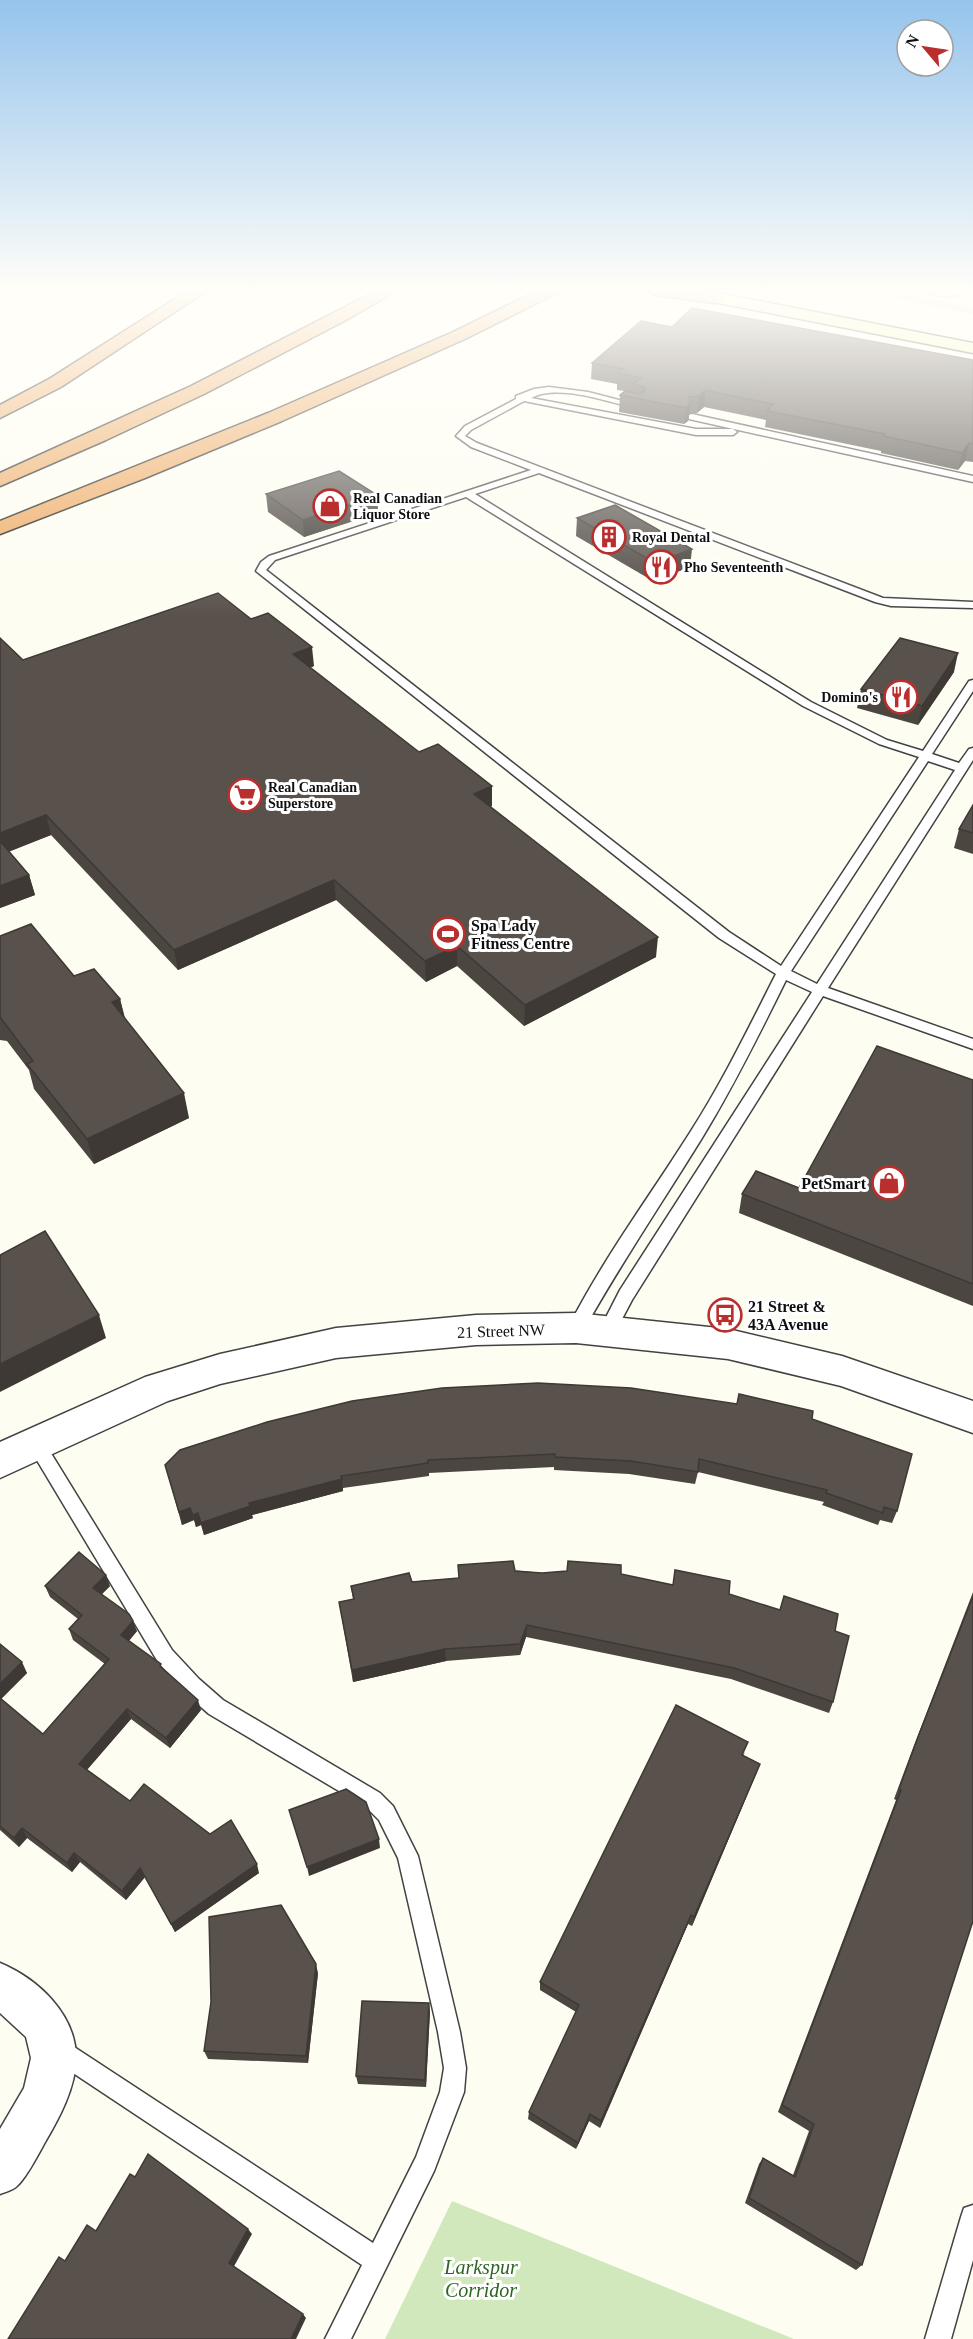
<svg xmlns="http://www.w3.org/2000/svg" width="973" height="2339" viewBox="0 0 973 2339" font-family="Georgia,serif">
  <rect width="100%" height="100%" fill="#fefdf2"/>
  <g fill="#d1e8bd">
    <path d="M861,290H890L973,308V314Z"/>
    <path d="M452,2201L794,2339H385Z"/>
  </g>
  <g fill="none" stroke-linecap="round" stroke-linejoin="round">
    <defs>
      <g id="service">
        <path d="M917,290H963L959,295L942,296Z"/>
        <path d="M549,387L588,392L642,406L638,409C609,402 558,383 531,398L696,429H733L737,432L733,435H696L524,401L471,430L465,436L477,443L883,598L973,602V608L891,606L875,602L539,473L475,494L811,702L887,740L923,751L969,681L973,680V691L932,754L959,763L969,749L973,748V760L828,988L973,1039V1049L823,996L632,1300L613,1336L607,1338L601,1336L599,1331L620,1290L812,992L786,980C760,1033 733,1087 702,1138C662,1203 619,1266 582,1333L576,1335L570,1333L568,1328C603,1259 650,1196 691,1131C723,1081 749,1027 776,974L719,938L256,571L261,562L269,556L531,470L471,447L456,436L465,426L516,399V396L534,389ZM466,497L803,706L879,744L919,757L781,966L729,932L266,570L275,560ZM928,761L955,770L817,984L791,971Z"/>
        <path d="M692,414L973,476V482L689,419V415Z"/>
        <path d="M35,1435L41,1437L172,1650L199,1679L223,1700L380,1793L393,1806L418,1856L460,2032L466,2068L464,2092L434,2171L351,2339H325L362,2265L52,2059L49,2051L52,2043L60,2040L68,2043L373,2243L416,2157L440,2092L444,2068L438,2032L398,1858L379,1820L366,1807L209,1714L185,1693L158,1662L26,1442L29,1437Z"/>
        <path d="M973,2205V2260L951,2339H925L961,2217L964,2208Z"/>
      </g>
      <path id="minor" d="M0,1963C38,1979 76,2014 76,2058C76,2087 59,2119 44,2144C38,2155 26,2178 17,2186C13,2190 5,2192 0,2194V2129L24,2088L31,2058L26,2037L0,2013Z"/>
      <path id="tertiary" d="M576,1313L728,1329L842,1356L973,1401V1433L841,1386L728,1359L576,1343L476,1345L336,1358L220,1384L168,1401L0,1478V1442L145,1377L220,1354L336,1328L476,1315Z"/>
      <path id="secondary" d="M670,290H703L973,343V353L678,295Z"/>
      <g id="motorway">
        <path d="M189,290H208L61,387L0,418V405L49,379Z"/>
        <path d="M378,290H398L348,319L204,394L106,440L0,486V473L191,386Z"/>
        <path d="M539,290H559L557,293L465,339L282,421L145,478L0,534V521L268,413L453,332Z"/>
        <path d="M647,290H692L721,295L723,298L715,303L655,295Z"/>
      </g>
    </defs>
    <use href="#service" stroke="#424242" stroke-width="3"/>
    <use href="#minor" stroke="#424242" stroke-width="3"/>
    <use href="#tertiary" stroke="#424242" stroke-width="3"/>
    <use href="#secondary" stroke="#313131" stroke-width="3"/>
    <use href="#motorway" stroke="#202020" stroke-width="3"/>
    <use href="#service" fill="#fff" fill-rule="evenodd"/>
    <use href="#minor" fill="#fff" fill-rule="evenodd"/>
    <use href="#tertiary" fill="#fff" fill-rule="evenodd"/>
    <use href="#secondary" fill="#fbf6b1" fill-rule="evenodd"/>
    <use href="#motorway" fill="#eda962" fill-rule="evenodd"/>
  </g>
  <g fill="#4c4641">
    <path d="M672,327L973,360V462L965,461L958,470L881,453V451L765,427L766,420L704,407L697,413L689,414L688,421L684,424L619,412L620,395L625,391L617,390V384L591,379L592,363Z"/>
    <path d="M266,494L377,495L378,513L304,537L268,512Z"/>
    <path d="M577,518L690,567L653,581L576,536Z"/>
    <path d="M0,638L23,660L314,666L310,668L419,752L492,806L490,807L656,957L524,1026L457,966L426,982L336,900L178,970L51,835L9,851L29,875L35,895L0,908Z"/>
    <path d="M954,672L918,725L857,708L861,689Z"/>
    <path d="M973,805V854L954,848L959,829Z"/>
    <path d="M0,936L74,976L120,999L125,1018L189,1118L94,1164L34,1089L29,1070L7,1041L0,1040Z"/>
    <path d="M973,1080V1306L739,1213L742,1194L799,1188Z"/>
    <path d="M812,1419L897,1511L892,1523L880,1520L878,1525L822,1505L824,1502L698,1472L695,1484L629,1474L554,1470V1467L429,1473V1476L343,1488V1491L252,1515L253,1518L204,1535L201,1525L196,1527L194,1520L182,1525L165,1465Z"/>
    <path d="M458,1565L542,1573L621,1574L673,1585L675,1570L729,1594L835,1631L833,1702L829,1713L731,1679L526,1637L520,1655L446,1661L353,1682L339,1602L353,1599L351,1586L459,1578Z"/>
    <path d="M45,1586H110L102,1594L137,1631L129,1641L164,1670L201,1710L170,1748L131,1719L87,1770L130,1801L259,1873L175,1932L145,1877L126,1900L80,1862L72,1872L27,1838L19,1847L0,1830V1644L27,1673L1,1699L43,1734L105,1664L73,1640L69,1629L78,1619L50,1597Z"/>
    <path d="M973,1592V1921L862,2265L856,2270L745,2203L759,2164L763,2158L793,2175L809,2131L778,2112L896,1800L894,1799L913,1748Z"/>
    <path d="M745,1752L743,1756L760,1764L756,1774L692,1926L688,1924L600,2128L589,2121L576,2149L528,2119L529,2112L576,2012L540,1990V1982Z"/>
    <path d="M318,1973L308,2063L208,2059L204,2051Z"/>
    <path d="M430,2011L426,2087L358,2084L356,2076Z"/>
  </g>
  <g fill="#3e3935">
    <path d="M705,390L704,407L697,413L699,396Z"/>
    <path d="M690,404L688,421L684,424L686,408Z"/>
    <path d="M969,443L965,461L958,470L962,453Z"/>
    <path d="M377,495L378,513L304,537L303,520Z"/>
    <path d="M692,549L690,567L653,581L655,563Z"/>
    <path d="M312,647L314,666L295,673L293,654Z"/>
    <path d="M958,653L954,672L918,725L922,706Z"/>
    <path d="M492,786V806L474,814V794Z"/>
    <path d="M46,815L51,835L1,855L0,833Z"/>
    <path d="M29,875L35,895L0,908V886Z"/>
    <path d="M334,880L336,900L178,970L174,950Z"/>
    <path d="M658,937L656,957L524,1026L525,1005Z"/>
    <path d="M457,946V966L426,982L425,961Z"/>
    <path d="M120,999L126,1024L112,1002Z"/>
    <path d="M184,1093L189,1118L94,1164L87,1139Z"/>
    <path d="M99,1315L106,1338L0,1392V1364Z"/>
    <path d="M342,1479L343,1491L252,1515L253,1518L204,1535L201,1523L249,1503Z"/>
    <path d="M190,1508L194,1520L182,1525L179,1512Z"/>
    <path d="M198,1513L201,1525L196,1527L193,1515Z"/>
    <path d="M106,1575L110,1586L97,1599L93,1588Z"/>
    <path d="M133,1621L137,1631L125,1645L121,1635Z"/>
    <path d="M527,1625L526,1637L520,1655V1644Z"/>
    <path d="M445,1649L446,1661L353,1682L352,1670Z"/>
    <path d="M22,1662L27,1673L0,1700V1684Z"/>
    <path d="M198,1700L201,1710L170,1748L166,1738Z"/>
    <path d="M127,1709L131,1719L84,1773L79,1764Z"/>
    <path d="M760,1764L756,1774L692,1926L694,1917Z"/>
    <path d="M22,1828L27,1838L19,1847L14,1838Z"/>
    <path d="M379,1839L380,1848L309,1876L307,1867Z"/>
    <path d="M74,1853L80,1862L72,1872L67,1863Z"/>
    <path d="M257,1864L259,1873L175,1932L171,1924Z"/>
    <path d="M140,1868L145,1877L126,1900L122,1891Z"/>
    <path d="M691,1915L688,1924L600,2128L601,2121Z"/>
    <path d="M316,1964L318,1973L308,2063L306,2056Z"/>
    <path d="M429,2003L430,2011L426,2087L425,2080Z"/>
    <path d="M590,2114L589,2121L576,2149L578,2143Z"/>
    <path d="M248,2229L252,2234L233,2268L229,2263Z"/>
    <path d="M303,2314L306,2318L296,2339H291Z"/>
  </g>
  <g fill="#58514c" stroke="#3e3935" stroke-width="1.5">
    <path d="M692,308L973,360V444L969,443L962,453L884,436L885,434L767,411L773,404L705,390L699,396L689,397L690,404L686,408L620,395L625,391L639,394L645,391L644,387L633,384L641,378L618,373L623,369L592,363L641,321L672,327Z"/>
    <path d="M339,471L377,495L303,520L266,494Z"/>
    <path d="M615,505L692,549L655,563L577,518Z"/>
    <path d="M218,593L251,619L268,613L312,647L293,654L419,752L438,744L492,786L474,794L658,937L525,1005L457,946L425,961L334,880L174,950L46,815L0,833V638L23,660Z"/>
    <path d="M900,638L958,653L922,706L861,689Z"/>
    <path d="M973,805V833L959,829Z"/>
    <path d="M0,841L29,875L0,886Z"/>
    <path d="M31,924L74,976L94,969L120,999L112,1002L184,1093L87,1139L27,1064L33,1061L0,1017V936Z"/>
    <path d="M877,1046L973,1080V1284L742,1194L756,1171L799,1188Z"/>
    <path d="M45,1231L99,1315L0,1364V1255Z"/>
    <path d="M538,1383L631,1388L737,1404L739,1394L813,1411L812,1419L912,1454L897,1511L884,1507L883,1513L826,1493L827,1490L699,1459L698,1472L631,1461L555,1457V1454L428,1460V1463L341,1476L342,1479L249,1503L250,1506L201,1523L198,1513L193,1515L190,1508L179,1512L165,1465L180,1450L267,1422L352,1401L442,1388Z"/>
    <path d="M79,1552L106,1575L93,1588L129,1614L133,1621L121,1635L161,1664L160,1666L198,1700L166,1738L127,1709L79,1764L130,1801L144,1784L210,1834L231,1820L257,1864L171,1924L140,1868L122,1891L74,1853L67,1863L22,1828L14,1838L0,1826V1698L43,1734L109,1659L69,1629L82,1615L45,1586Z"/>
    <path d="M513,1561L515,1571L542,1573L567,1571L568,1561L621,1565V1574L673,1585L675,1570L730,1581L729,1594L780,1610L784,1596L838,1614L835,1631L849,1636L833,1702L734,1668L527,1625L520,1644L445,1649L352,1670L339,1602L354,1599L351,1586L409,1573L412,1582L459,1578L458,1565Z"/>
    <path d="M973,1596V1921L862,2265L749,2198L763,2158L795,2177L814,2124L782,2105L901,1790L899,1789L918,1737Z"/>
    <path d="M0,1644L22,1662L0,1684Z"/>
    <path d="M676,1705L748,1742L742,1755L760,1764L694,1917L691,1915L601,2121L590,2114L578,2143L529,2112L579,2005L540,1982Z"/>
    <path d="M346,1789L366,1802L379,1839L307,1867L289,1810Z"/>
    <path d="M281,1905L316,1964L306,2056L204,2051L211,2002L209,1917Z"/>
    <path d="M362,2001L429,2003L425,2080L356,2076Z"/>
    <path d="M148,2154L248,2229L229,2263L303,2314L291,2339H8L59,2257L65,2261L87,2225L96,2231L130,2174L135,2177Z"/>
  </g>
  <linearGradient id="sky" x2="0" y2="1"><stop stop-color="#95c4ec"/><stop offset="0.47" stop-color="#fffef9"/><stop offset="1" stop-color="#fffef9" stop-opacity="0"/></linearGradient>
  <rect width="973" height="617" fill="url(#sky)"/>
  <defs>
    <symbol id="shop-ring" viewBox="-11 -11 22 22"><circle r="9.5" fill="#fff" stroke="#b92f2e" stroke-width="1.5"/><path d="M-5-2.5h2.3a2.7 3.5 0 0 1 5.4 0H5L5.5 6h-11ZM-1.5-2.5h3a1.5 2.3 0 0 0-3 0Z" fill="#b92f2e"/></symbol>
    <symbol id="building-ring" viewBox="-11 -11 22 22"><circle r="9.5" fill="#fff" stroke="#b92f2e" stroke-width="1.5"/><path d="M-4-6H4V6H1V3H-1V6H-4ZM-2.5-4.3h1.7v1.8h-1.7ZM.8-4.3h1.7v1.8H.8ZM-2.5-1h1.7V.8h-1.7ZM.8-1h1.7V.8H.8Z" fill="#b92f2e"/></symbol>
    <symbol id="restaurant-ring" viewBox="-11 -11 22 22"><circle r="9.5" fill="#fff" stroke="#b92f2e" stroke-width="1.5"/><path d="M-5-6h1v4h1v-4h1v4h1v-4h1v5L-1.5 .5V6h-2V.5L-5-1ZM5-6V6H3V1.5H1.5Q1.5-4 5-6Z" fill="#b92f2e"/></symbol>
    <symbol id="supermarket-ring" viewBox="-11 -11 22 22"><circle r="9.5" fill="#fff" stroke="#b92f2e" stroke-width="1.5"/><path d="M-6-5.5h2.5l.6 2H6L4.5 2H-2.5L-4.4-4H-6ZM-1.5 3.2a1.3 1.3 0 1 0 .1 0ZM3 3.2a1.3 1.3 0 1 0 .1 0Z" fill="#b92f2e"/></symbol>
    <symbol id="stadium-ring" viewBox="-11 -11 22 22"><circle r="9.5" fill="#fff" stroke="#b92f2e" stroke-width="1.5"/><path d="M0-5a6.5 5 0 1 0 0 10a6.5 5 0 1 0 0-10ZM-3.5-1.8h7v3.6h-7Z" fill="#b92f2e"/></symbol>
    <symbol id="bus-ring" viewBox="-11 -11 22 22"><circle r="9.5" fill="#fff" stroke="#b92f2e" stroke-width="1.5"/><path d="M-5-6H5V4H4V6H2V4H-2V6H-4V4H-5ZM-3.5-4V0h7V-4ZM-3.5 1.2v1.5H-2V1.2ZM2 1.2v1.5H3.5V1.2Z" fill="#b92f2e"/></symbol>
  </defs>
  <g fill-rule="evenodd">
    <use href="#shop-ring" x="311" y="487" width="38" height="38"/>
    <use href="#building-ring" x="590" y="518" width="38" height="38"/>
    <use href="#restaurant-ring" x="642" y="548" width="38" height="38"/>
    <use href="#restaurant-ring" x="882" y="678" width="38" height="38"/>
    <use href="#supermarket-ring" x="226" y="776" width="38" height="38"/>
    <use href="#stadium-ring" x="429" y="915" width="38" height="38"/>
    <use href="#shop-ring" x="870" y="1164" width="38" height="38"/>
    <use href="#bus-ring" x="706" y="1296" width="38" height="38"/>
  </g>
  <g text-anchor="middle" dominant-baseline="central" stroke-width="6" stroke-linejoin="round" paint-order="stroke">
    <g font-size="14" font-weight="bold" fill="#0f0f0f" stroke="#fff" text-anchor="start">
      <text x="353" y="498">Real Canadian<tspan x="353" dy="16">Liquor Store</tspan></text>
      <text x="632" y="537">Royal Dental</text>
      <text x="684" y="567">Pho Seventeenth</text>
      <text x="878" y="697" text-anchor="end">Domino's</text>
      <text x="268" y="787">Real Canadian<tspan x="268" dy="16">Superstore</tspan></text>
    </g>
    <g font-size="16" font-weight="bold" fill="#0f0f0f" stroke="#fff" text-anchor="start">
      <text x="471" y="925">Spa Lady<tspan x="471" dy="18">Fitness Centre</tspan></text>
      <text x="866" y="1183" text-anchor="end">PetSmart</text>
      <text x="748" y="1306">21 Street &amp;<tspan x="748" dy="18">43A Avenue</tspan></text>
    </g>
    <g font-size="16" fill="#0f0f0f" stroke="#fff">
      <text transform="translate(501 1331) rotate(-2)">21 Street NW</text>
    </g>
    <g font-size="20" font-style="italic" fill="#2c6522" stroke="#fff">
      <text x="481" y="2267">Larkspur<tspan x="481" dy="23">Corridor</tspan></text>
    </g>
  </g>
  <g transform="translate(925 48) rotate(299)"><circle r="28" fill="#ffffff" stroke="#9f9f9f" stroke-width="1.5"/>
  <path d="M0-4.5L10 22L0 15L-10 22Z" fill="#b92f2e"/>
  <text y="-9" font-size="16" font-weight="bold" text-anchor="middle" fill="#0f0f0f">N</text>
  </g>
</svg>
